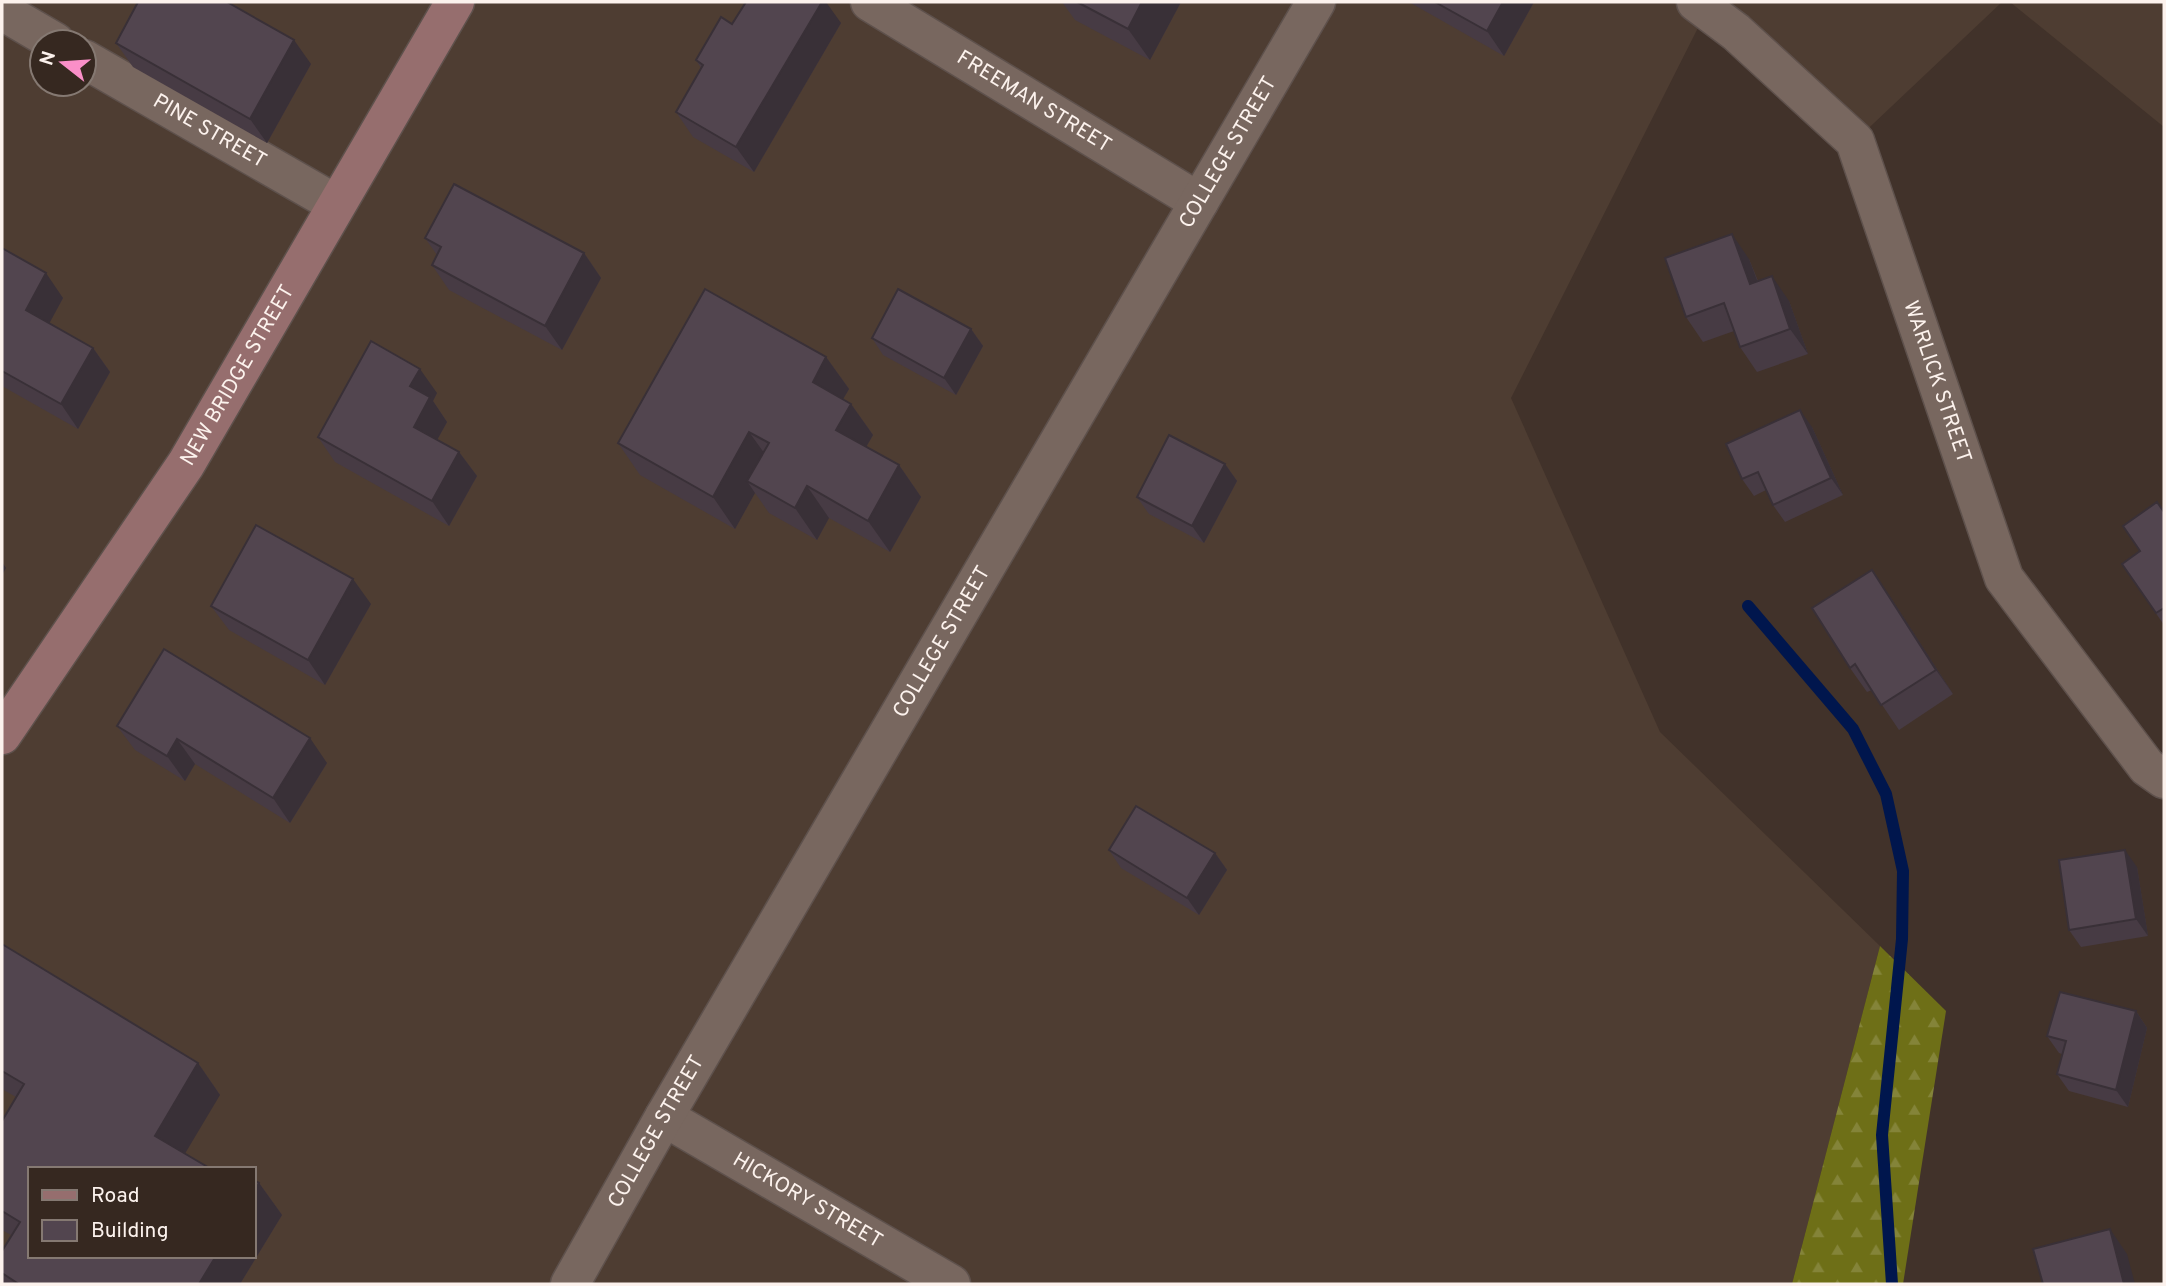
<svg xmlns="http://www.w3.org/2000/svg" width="2166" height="1286" viewBox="0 0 2166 1286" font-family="Overpass,sans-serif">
  <defs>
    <pattern id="forest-firs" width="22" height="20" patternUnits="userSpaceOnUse" patternTransform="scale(1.75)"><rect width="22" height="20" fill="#6e6f17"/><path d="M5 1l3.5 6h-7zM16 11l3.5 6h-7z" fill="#848439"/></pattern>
  </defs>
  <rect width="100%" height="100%" fill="#41322a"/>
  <g fill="#4e3d32" fill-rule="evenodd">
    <path d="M2,2H2002L1855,141L1707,10L1511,398L1660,732L1880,946L1792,1284H2ZM42,42H84V84H42ZM30,1169H254V1256H30Z"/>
    <path d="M2010,2H2164V127Z"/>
  </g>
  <path fill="url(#forest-firs)" d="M1880,946L1946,1011L1903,1284H1792Z"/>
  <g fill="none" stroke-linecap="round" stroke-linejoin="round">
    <path stroke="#00164d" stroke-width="12" d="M1748,606L1853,729L1886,794L1903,871L1902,939L1882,1135L1892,1284"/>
    <defs>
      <g id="street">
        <path id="s1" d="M870,2L1199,202"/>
        <path id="s2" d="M1696,2L1736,32L1855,141L2004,578L2147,767L2164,779"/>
        <path d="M2,11L55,42"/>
        <path id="s3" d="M84,59L336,204"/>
        <path id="s4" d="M664,1117L951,1284"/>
        <path id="s5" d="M570,1284L664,1117L1316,2"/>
      </g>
      <g id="secondary">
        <path id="s6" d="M2,735L186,464L455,2"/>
      </g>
    </defs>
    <use href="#street" stroke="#5e514c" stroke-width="41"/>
    <use href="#secondary" stroke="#5e514c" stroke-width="41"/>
    <use href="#street" stroke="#78675f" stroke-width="38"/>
    <use href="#secondary" stroke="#966e6e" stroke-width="38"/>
  </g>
  <g fill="#473b44">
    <path d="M1062,2H1181L1150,60L1075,20Z"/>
    <path d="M1409,2H1534L1504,56Z"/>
    <path d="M841,23L754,172L693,137L676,112L701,68L696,60L732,24Z"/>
    <path d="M116,43L311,64L267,143L133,67Z"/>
    <path d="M425,238L584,253L601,278L562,350L449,290L432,265L437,255Z"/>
    <path d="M2,248L63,298L49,323L93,348L110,372L78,429L2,386Z"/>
    <path d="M1749,259L1758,281L1789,301L1808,354L1757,372L1740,347L1734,331L1703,342L1686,317Z"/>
    <path d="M971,329L983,346L956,395L883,355L872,338Z"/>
    <path d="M826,357L849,389L843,399L851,404L873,435L866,447L899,465L921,497L890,552L829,518L817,540L769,513L755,493L735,529L640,475L618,443Z"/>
    <path d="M437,393L433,401L447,422L437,440L459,452L477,476L449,526L335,462L318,437Z"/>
    <path d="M1812,427L1843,495L1785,522L1773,505L1766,490L1754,496L1742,479Z"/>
    <path d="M1225,464L1237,481L1204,543L1149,514L1137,497Z"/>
    <path d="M2164,512V625L2122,564L2140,551Z"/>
    <path d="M1889,595L1953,694L1899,730L1872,690L1867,692L1850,668Z"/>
    <path d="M371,604L325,685L229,630L211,606Z"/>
    <path d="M117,726L327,763L290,823L195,764L185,781L135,750Z"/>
    <path d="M1109,850L1215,853L1227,870L1199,915L1121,868Z"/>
    <path d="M2137,867L2148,936L2081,947L2069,930Z"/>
    <path d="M2,944L198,1063L220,1095L30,1169L259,1183L282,1215L240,1284H4L2,1282V1251L11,1235L2,1230V1121L16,1097L2,1089Z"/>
    <path d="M2136,1011L2147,1028L2128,1107L2069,1091L2057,1074L2062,1054L2059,1053L2047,1036Z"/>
  </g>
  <g fill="#393037">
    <path d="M822,2H826L841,23L754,172L736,147Z"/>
    <path d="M1142,2H1181L1150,60L1128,29Z"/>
    <path d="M1503,2H1534L1504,56L1487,31Z"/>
    <path d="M294,40L311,64L267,143L250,119Z"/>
    <path d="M1732,234L1749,259L1768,309L1750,284Z"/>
    <path d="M584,253L601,278L562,350L545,326Z"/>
    <path d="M46,273L63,298L43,335L26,310Z"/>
    <path d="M1772,276L1789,301L1808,354L1790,329Z"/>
    <path d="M971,329L983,346L956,395L944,378Z"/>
    <path d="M93,348L110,372L78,429L61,404Z"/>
    <path d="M826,357L849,389L835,413L813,382Z"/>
    <path d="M420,369L437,393L433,401L447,422L431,451L414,427L410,386Z"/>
    <path d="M851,404L873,435L858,461L836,430Z"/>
    <path d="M1800,410L1812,427L1843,495L1831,478Z"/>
    <path d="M749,432L772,464L747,481L755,493L735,529L713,497Z"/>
    <path d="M459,452L477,476L449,526L432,501Z"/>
    <path d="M1225,464L1237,481L1204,543L1192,526Z"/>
    <path d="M899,465L921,497L890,552L868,521Z"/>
    <path d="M807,486L829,518L817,540L795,508Z"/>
    <path d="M2,562L6,568L2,575Z"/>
    <path d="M1872,570L1889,595L1953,694L1936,670Z"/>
    <path d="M353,579L371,604L325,685L308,660Z"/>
    <path d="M310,738L327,763L290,823L273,798Z"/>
    <path d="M177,739L195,764L185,781L167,756Z"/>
    <path d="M2125,850L2137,867L2148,936L2136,919Z"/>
    <path d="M1215,853L1227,870L1199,915L1187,898Z"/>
    <path d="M2136,1011L2147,1028L2128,1107L2116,1090Z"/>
    <path d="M198,1063L220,1095L177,1167L155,1136Z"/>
    <path d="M259,1183L282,1215L240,1284H199L216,1256H254V1193Z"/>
    <path d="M2110,1229L2127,1254L2135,1284H2124Z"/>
  </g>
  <g fill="#52454f" stroke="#393037" stroke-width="2">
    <path d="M138,2H227L294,40L250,119L116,43Z"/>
    <path d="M746,2H822L736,147L676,112L703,65L696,60L721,17L732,24Z"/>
    <path d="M1077,2H1142L1128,29Z"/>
    <path d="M1435,2H1503L1487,31Z"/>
    <path d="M454,184L584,253L545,326L432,265L441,247L425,238Z"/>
    <path d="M1732,234L1750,284L1772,276L1790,329L1740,347L1724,303L1686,317L1665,258Z"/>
    <path d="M2,248L46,273L26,310L93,348L61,404L2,371Z"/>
    <path d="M705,289L826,357L813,382L851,404L836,430L899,465L868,521L807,486L795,508L747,481L769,443L749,432L713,497L618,443Z"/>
    <path d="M898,289L971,329L944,378L872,338Z"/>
    <path d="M371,341L420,369L410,386L430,397L414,427L459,452L432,501L318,437Z"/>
    <path d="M1800,410L1831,478L1773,505L1758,472L1742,479L1726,444Z"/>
    <path d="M1169,435L1225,464L1192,526L1137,497Z"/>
    <path d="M2157,502L2164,512V608L2156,613L2122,564L2140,551L2123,526Z"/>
    <path d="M256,525L353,579L308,660L211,606Z"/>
    <path d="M1872,570L1936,670L1881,705L1855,664L1850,668L1812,608Z"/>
    <path d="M164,649L310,738L273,798L177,739L167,756L117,726Z"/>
    <path d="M1136,806L1215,853L1187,898L1109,850Z"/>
    <path d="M2125,850L2136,919L2069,930L2059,860Z"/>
    <path d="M2,944L198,1063L155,1136L211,1169H30V1256H216L199,1284H16L17,1283L2,1273V1251L20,1222L2,1211V1121L24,1084L2,1071Z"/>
    <path d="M2060,992L2136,1011L2116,1090L2057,1074L2066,1041L2047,1036Z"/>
    <path d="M254,1180L259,1183L254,1193Z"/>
    <path d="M2110,1229L2124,1284H2043L2033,1249Z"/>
  </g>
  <g text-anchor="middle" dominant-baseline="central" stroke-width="6" stroke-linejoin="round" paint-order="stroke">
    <g font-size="21" fill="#fcf2ed" stroke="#362820">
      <text stroke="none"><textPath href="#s1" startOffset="192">FREEMAN STREET</textPath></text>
      <text stroke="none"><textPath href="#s3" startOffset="145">PINE STREET</textPath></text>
      <text stroke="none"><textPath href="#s5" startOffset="1309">COLLEGE STREET</textPath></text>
      <text stroke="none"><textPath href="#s6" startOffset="430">NEW BRIDGE STREET</textPath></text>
      <text stroke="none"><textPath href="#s2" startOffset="466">WARLICK STREET</textPath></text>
      <text stroke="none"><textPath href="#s5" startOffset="742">COLLEGE STREET</textPath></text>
      <text stroke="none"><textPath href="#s5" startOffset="175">COLLEGE STREET</textPath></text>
      <text stroke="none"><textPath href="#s4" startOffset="166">HICKORY STREET</textPath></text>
    </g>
  </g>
  <rect width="2166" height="1286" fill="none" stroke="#fcf2ed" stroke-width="7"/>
  <rect x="28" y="1167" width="228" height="91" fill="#362820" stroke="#857972" stroke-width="2"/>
  <rect x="42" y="1190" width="35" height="10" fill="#966e6e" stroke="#857972" stroke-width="2"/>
  <text x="91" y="1202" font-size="21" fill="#fcf2ed">Road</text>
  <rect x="42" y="1220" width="35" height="21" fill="#52454f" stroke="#857972" stroke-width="2"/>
  <text x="91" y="1237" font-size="21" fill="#fcf2ed">Building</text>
  <g transform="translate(63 63) rotate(287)"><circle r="33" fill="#362820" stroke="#857972" stroke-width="2"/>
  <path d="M0-5L12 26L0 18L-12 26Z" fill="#fa8fc8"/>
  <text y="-10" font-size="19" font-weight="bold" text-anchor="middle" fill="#fcf2ed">N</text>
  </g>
</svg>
